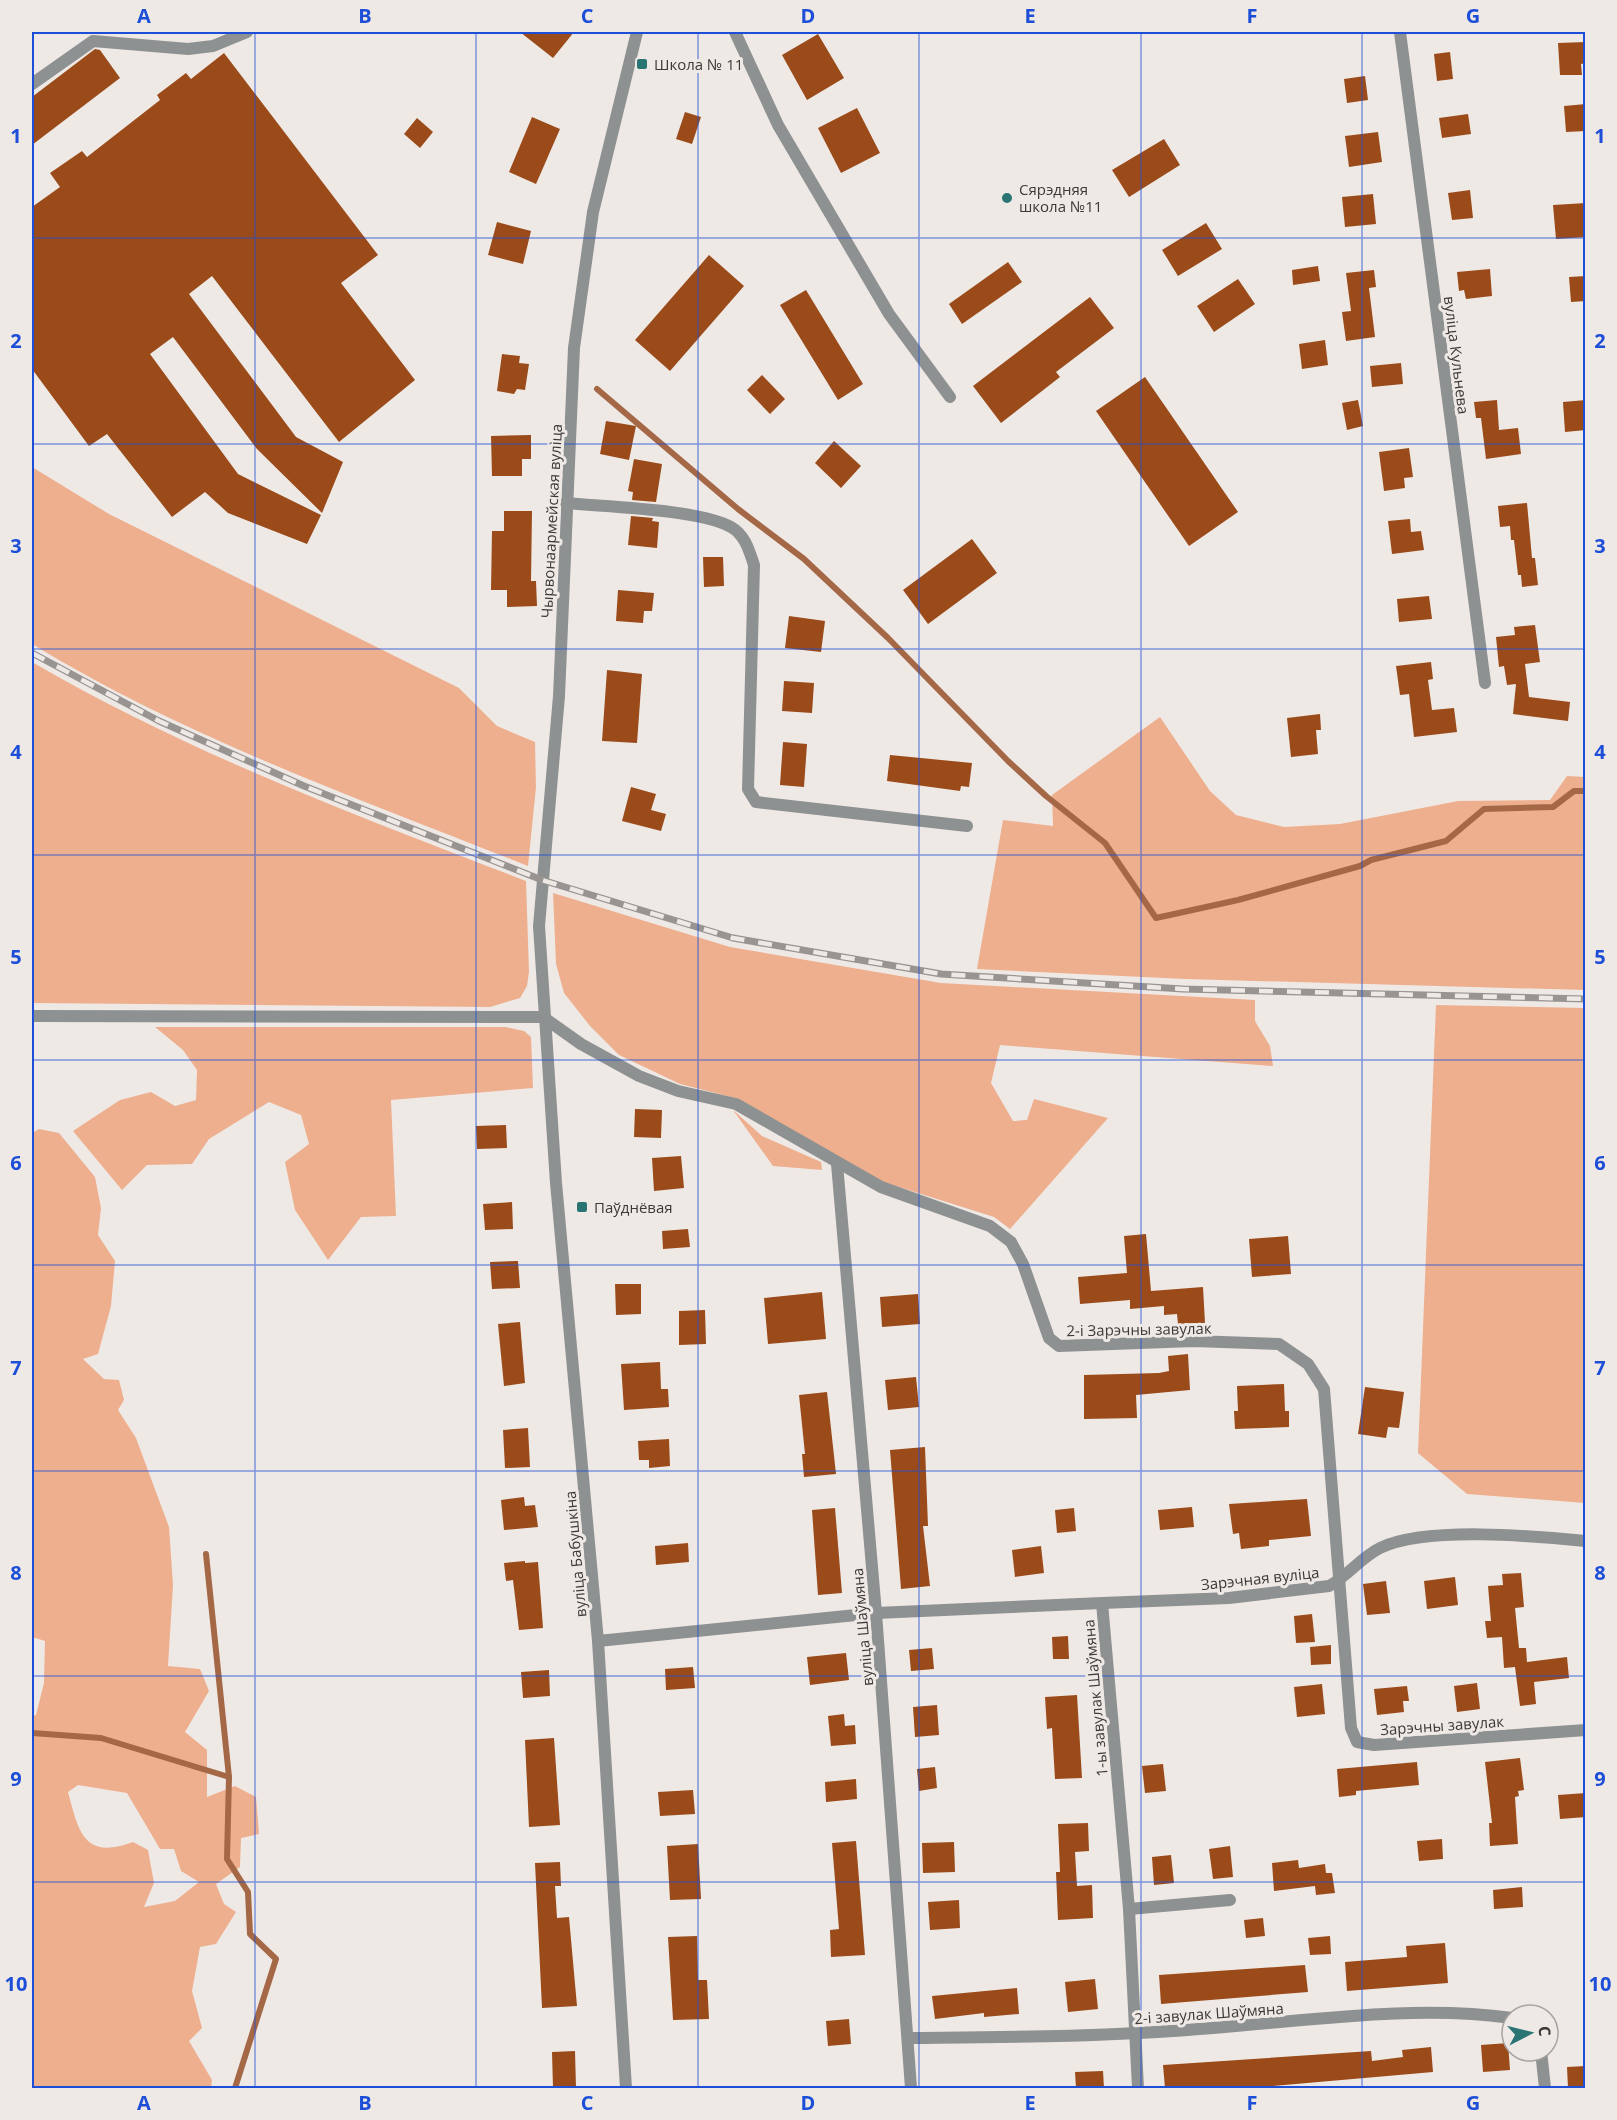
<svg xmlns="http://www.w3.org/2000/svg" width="1617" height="2120" viewBox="0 0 1617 2120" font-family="'Open Sans',sans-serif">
  <rect width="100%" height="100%" fill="#efe9e6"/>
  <g fill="#eeaf8e" fill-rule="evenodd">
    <path d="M32,467L109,514L459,688L497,726L535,742L536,787L528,866C360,799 186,738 32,644Z"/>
    <path d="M32,662C188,753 358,816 526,881L529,972L527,986L520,998L490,1007L32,1003Z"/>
    <path d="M1160,717L1210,791L1236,815L1284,827L1340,824L1458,801L1550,800L1567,776L1585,777V990L1185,979L977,969L1003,820L1053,826L1052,795Z"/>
    <path d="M553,893L730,947L941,983L1255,1000V1021L1270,1046L1273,1066L1000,1045L991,1083L1013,1121L1027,1120L1034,1099L1108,1118L1010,1229L994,1217L883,1182L837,1158L739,1099L680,1084L619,1055L590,1026L564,993L556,964Z"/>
    <path d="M1436,1005L1585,1008V1503L1467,1494L1418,1453Z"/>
    <path d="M155,1027H506L524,1031L531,1037L533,1088L391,1100L396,1216L361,1217L328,1260L295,1210L285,1162L309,1144L301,1115L269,1102L209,1139L192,1164L147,1165L122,1190L73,1131L120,1100L151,1092L175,1106L196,1100L197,1070L183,1050Z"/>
    <path d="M733,1110L762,1136L821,1162L822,1170L773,1166Z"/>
    <path d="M39,1129L59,1133L95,1177L101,1208L98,1235L115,1261L111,1306L98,1354L83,1359L104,1379L119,1380L124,1400L118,1410L136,1438L169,1527L173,1585L168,1666L200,1669L209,1691L185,1732L207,1750V1797L235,1786L256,1797L259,1834L241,1838L240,1867L216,1884L224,1904L236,1912L216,1944L200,1947L192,1991L202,2028L189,2041L212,2080L211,2088H32V1846L34,1821L32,1820V1716L36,1715L44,1683L45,1641L32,1637V1133ZM78,1785L127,1793L160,1849H174L181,1871L199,1882L175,1901L144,1907L154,1883L148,1850L133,1842C84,1860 79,1833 68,1792Z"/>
  </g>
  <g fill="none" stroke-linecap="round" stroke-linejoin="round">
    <g stroke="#a46847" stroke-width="6">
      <path d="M597,389L738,509L804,559L888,638L1008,761L1046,796L1105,843L1156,918L1238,900L1360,866L1371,860L1446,841L1484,809L1553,807L1574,791H1586"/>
      <path d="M206,1554L229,1777L227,1859L248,1892L250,1934L276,1959L235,2088"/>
      <path d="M32,1733L101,1738L229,1777"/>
    </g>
  </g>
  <g fill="#9a4b19">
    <path d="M520,32H574L553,58Z"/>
    <path d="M818,34L844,78L807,100L782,55Z"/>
    <path d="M1586,42V63L1581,64L1582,75H1560L1558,43Z"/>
    <path d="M95,49L100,50L120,78L32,145V97Z"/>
    <path d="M1450,52L1453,79L1437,81L1434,54Z"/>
    <path d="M224,53L378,255L341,283L415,380L339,442L212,276L189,294L296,437L343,462L322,513L257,449L173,337L150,354L238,474L321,515L307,544L228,513L205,492L172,517L107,434L89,446L32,369V207L60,187L50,173L82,151L87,157L160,100L157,95L186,73L191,79Z"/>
    <path d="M1365,76L1368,100L1347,103L1344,79Z"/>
    <path d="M1586,104V131L1566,132L1564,106Z"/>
    <path d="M857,108L880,153L841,173L818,128Z"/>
    <path d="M685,112L701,117L692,144L676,139Z"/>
    <path d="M1468,114L1471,134L1442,138L1439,118Z"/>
    <path d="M532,117L560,129L536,184L509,172Z"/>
    <path d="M417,118L433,132L420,148L404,134Z"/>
    <path d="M1378,132L1382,162L1349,167L1345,136Z"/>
    <path d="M1164,139L1180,165L1129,197L1112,170Z"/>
    <path d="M1470,190L1473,218L1452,220L1448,193Z"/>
    <path d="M1373,194L1376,224L1345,227L1342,197Z"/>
    <path d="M1586,203V237L1556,239L1553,205Z"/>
    <path d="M497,222L531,231L523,264L488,255Z"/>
    <path d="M1206,223L1222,249L1178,276L1162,250Z"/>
    <path d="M709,255L744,286L670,371L635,340Z"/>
    <path d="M1008,262L1022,282L962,324L949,304Z"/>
    <path d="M1318,266L1320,281L1293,285L1292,270Z"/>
    <path d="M1490,269L1492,296L1466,299L1464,290L1459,291L1457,272Z"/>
    <path d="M1374,270L1376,287L1369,288L1375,337L1346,341L1342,312L1351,311L1346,273Z"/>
    <path d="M1586,276V301L1571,302L1569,277Z"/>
    <path d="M1238,279L1255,304L1214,332L1197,306Z"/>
    <path d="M806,290L863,384L838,400L780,305Z"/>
    <path d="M1090,297L1114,328L1056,372L1060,377L1001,423L973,386Z"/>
    <path d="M1325,340L1328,365L1302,369L1299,344Z"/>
    <path d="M502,354L520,356L519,363L529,364L525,390L517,389L514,394L497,391Z"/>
    <path d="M1401,363L1403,384L1372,387L1370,366Z"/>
    <path d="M762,375L785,399L770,414L747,390Z"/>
    <path d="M1145,377L1238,512L1189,546L1096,411Z"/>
    <path d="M1358,400L1363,426L1347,430L1342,403Z"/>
    <path d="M1497,400L1499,430L1518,428L1521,454L1486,459L1481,418H1476L1474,402Z"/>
    <path d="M1586,400V430L1565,432L1563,402Z"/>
    <path d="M606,421L636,426L629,460L600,454Z"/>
    <path d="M531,435V459H522V476H492L491,436Z"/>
    <path d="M834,441L861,466L841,488L815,463Z"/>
    <path d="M1409,448L1413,477L1404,478L1405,488L1384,491L1379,452Z"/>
    <path d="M634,459L662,464L656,502L632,500L633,492L628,491Z"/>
    <path d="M1527,503L1532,558H1535L1538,585L1522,587L1521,575H1518L1514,540H1511L1510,526L1500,527L1498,506Z"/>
    <path d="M504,511H532L531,581H536L537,606L507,607V590H491L492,531H504Z"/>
    <path d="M631,516L653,518L652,521L659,522L657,548L628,545Z"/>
    <path d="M1410,519L1411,532L1421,531L1424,550L1392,554L1388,521Z"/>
    <path d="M972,539L997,573L928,624L903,590Z"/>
    <path d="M703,557H723L724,586L704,587Z"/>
    <path d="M618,590L654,593L652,611H644L643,623L616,621Z"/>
    <path d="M1429,596L1432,619L1399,622L1397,599Z"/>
    <path d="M789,616L825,621L821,652L785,648Z"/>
    <path d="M1535,625L1540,662L1525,664L1529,697L1570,702L1568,721L1513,714L1516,684L1507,685L1504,666L1499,667L1496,637L1515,635L1514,627Z"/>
    <path d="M1431,662L1433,679L1428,680L1432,710L1454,708L1457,732L1414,737L1409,694L1400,695L1396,666Z"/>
    <path d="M607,670L642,674L637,743L602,741Z"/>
    <path d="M784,681L814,683L812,713L782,711Z"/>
    <path d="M1320,714L1321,730H1316L1318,754L1291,757L1287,718Z"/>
    <path d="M783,742L807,744L804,787L780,785Z"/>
    <path d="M890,755L972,763L969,787L961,786L960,791L887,781Z"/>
    <path d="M631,787L656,794L651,810L666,814L661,831L622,821Z"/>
    <path d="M635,1109L662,1110L661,1138L634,1137Z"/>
    <path d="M506,1125L507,1148L477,1149L476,1126Z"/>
    <path d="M681,1156L684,1188L654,1191L652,1158Z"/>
    <path d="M512,1202L513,1229L485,1230L483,1204Z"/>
    <path d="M688,1229L690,1247L663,1249L662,1231Z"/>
    <path d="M1146,1234L1151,1291L1203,1287L1205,1323L1178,1324L1177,1314L1164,1315V1306L1130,1309V1300L1080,1304L1078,1277L1127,1273L1124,1236Z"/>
    <path d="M1288,1236L1291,1274L1252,1277L1249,1239Z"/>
    <path d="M518,1261L520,1288L492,1289L490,1262Z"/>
    <path d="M615,1284H641V1314L616,1315Z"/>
    <path d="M822,1292L826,1339L768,1344L764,1298Z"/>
    <path d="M918,1294L920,1324L882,1327L880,1297Z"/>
    <path d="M705,1310L706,1344L679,1345V1311Z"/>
    <path d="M520,1322L525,1383L504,1386L498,1324Z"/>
    <path d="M1188,1354L1190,1390L1136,1395L1137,1418L1084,1419V1375L1159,1373L1169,1371L1168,1356Z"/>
    <path d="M660,1362L661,1389H668L669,1407L624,1410L621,1364Z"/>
    <path d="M916,1377L919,1407L888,1410L885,1380Z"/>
    <path d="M1284,1384L1285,1411H1289V1427L1235,1429L1234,1411H1238L1237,1386Z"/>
    <path d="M1365,1387L1404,1392L1399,1428L1388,1427L1386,1438L1358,1434Z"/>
    <path d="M827,1392L836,1474L804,1477L802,1454H805L799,1395Z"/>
    <path d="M528,1428L530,1467L505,1468L503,1430Z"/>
    <path d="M669,1439L670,1466L649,1468V1460H639L638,1441Z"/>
    <path d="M925,1447L928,1526H923L930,1586L901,1589L890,1450Z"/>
    <path d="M524,1497L525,1506L535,1505L538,1527L504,1530L501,1500Z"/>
    <path d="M1307,1499L1311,1536L1269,1540V1546L1241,1549L1239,1533L1233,1534L1229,1504Z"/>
    <path d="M1192,1507L1194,1527L1160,1530L1158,1510Z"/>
    <path d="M835,1508L842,1593L818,1595L812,1510Z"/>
    <path d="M1074,1508L1076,1531L1057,1533L1055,1510Z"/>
    <path d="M688,1543L689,1562L656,1565L655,1546Z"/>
    <path d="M1041,1546L1044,1573L1015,1577L1012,1550Z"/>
    <path d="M525,1561V1563L538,1562L543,1628L519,1630L513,1580L506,1581L504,1563Z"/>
    <path d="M1521,1573L1524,1607L1515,1608L1519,1648H1526L1527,1662L1567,1657L1569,1678L1534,1682L1536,1704L1520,1706L1515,1667L1504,1668L1502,1637L1487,1638L1485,1621H1491L1488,1586L1503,1585L1502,1574Z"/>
    <path d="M1455,1577L1458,1605L1427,1609L1424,1581Z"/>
    <path d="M1386,1581L1390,1613L1367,1615L1363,1584Z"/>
    <path d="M1312,1614L1315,1642L1296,1643L1294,1616Z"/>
    <path d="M1068,1636L1069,1659H1053L1052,1637Z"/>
    <path d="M1331,1645V1664L1311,1665L1310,1647Z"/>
    <path d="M932,1648L934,1669L911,1671L909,1650Z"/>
    <path d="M846,1653L849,1680L810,1685L807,1657Z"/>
    <path d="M693,1667L695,1688L666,1690L665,1669Z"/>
    <path d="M549,1670L550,1696L523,1698L521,1672Z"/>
    <path d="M1477,1683L1480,1709L1457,1712L1454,1686Z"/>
    <path d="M1322,1684L1325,1714L1297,1717L1294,1687Z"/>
    <path d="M1407,1686L1409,1701H1403L1404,1712L1377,1715L1374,1689Z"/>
    <path d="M1077,1695L1082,1778L1055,1779L1052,1728L1047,1729L1045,1697Z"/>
    <path d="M937,1705L939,1735L915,1737L913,1707Z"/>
    <path d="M844,1714L845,1726L855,1725L856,1744L831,1746L828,1716Z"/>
    <path d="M554,1738L560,1825L529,1827L525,1740Z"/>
    <path d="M1520,1758L1524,1790L1518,1791L1519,1796L1515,1797L1518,1844L1490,1846L1489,1823H1492L1485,1762Z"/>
    <path d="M1417,1762L1419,1785L1356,1791V1795L1339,1797L1337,1769Z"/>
    <path d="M1163,1764L1166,1791L1145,1793L1142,1766Z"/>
    <path d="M935,1767L937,1788L919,1791L917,1769Z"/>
    <path d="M856,1779L857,1799L826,1802L825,1782Z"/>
    <path d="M693,1790L695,1814L660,1816L658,1792Z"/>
    <path d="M1586,1793V1817L1560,1819L1558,1795Z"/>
    <path d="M1088,1823L1089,1851L1075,1852L1077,1886L1092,1885L1093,1918L1058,1920L1056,1872H1060L1058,1824Z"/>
    <path d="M1442,1839L1443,1859L1419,1861L1417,1841Z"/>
    <path d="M856,1841L865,1955L831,1957L830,1930L839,1929L832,1843Z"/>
    <path d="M954,1842L955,1872L923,1873L922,1843Z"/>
    <path d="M698,1844L701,1899L670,1900L667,1846Z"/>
    <path d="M1230,1846L1233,1877L1213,1879L1209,1849Z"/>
    <path d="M1171,1855L1174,1883L1154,1885L1152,1857Z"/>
    <path d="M1298,1860L1299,1868L1325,1864L1326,1873H1332L1335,1893L1316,1895L1315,1886L1274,1891L1272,1863Z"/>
    <path d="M560,1862L561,1886H555L557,1918L569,1917L577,2006L542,2008L535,1863Z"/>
    <path d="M1522,1887L1523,1907L1494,1909L1493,1890Z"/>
    <path d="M959,1900L960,1928L930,1930L928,1902Z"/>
    <path d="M1263,1918L1265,1936L1246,1938L1244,1920Z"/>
    <path d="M697,1936L698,1980H707L709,2019L673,2020L668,1937Z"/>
    <path d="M1330,1936L1331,1954L1310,1955L1308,1938Z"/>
    <path d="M1445,1943L1448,1983L1347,1991L1345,1962L1407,1957L1406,1946Z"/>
    <path d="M1305,1965L1308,1992L1161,2004L1159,1975Z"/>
    <path d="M1095,1979L1098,2009L1068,2012L1065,1982Z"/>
    <path d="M1017,1988L1019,2014L984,2017V2013L935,2019L932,1996Z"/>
    <path d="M849,2019L851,2044L828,2046L826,2021Z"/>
    <path d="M1508,2043L1510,2070L1483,2072L1481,2045Z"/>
    <path d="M1431,2047L1433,2072L1260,2087L1165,2088L1163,2065L1371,2051L1372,2061L1403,2057L1402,2050Z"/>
    <path d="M575,2051L576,2088H553L552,2052Z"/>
    <path d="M1586,2066V2088H1568L1567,2067Z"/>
    <path d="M1103,2071L1104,2088H1076L1075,2072Z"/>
  </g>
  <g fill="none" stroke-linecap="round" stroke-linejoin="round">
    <g stroke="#8e9191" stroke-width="12">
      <path d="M735,32L778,125L889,314L950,397"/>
      <path d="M1400,32L1485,683"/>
      <path d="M32,84L93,41L188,49L213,46L247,32"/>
      <path d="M566,503C607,507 698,509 731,527C745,535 749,550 754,565L748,789L756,802L967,826"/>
      <path d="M32,1016L543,1017L581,1044L639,1076L678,1091L736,1104L881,1187L990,1226L1011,1242L1023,1264L1049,1338L1059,1346L1194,1341L1279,1344L1308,1364L1324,1389L1351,1728L1357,1742L1374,1745L1586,1730"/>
      <path d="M837,1164L876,1613L911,2088"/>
      <path d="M1102,1603L1229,1598L1329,1586C1348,1576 1360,1558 1380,1548C1426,1526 1533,1536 1586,1541"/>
      <path d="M598,1641L876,1613L1102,1603L1129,1909L1138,2088"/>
      <path d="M1129,1909L1230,1900"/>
      <path d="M908,2038C1005,2037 1102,2037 1199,2029C1302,2022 1409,2004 1512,2018"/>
      <path d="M1541,2051L1545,2088"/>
    </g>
    <path stroke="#8e9191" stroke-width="12" d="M626,2088L598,1641L556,1183L539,926L559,696L574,348L593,212L637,32"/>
    <defs>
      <path id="rail" d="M32,653L159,721L304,786L542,880L733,938L941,974L1183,989L1586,999"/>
    </defs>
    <use href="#rail" stroke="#989492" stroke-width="7"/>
    <use href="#rail" stroke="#efe9e6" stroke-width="4.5" stroke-dasharray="14" stroke-linecap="butt"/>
  </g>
  <path fill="none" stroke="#1d4ed8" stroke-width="1.5" stroke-opacity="0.55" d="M255,32V2088M476,32V2088M698,32V2088M919,32V2088M1141,32V2088M1362,32V2088M32,238H1586M32,444H1586M32,649H1586M32,855H1586M32,1060H1586M32,1265H1586M32,1471H1586M32,1676H1586M32,1882H1586"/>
  <g fill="#2a7473" stroke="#efe9e6" stroke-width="2">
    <rect x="636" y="58" width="12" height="12" rx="3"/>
    <circle cx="1007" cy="198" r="6"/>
    <rect x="576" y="1201" width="12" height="12" rx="3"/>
  </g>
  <g text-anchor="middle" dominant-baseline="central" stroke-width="6" stroke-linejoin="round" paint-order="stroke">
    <g font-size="15" fill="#3c3938" stroke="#efe9e6" text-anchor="start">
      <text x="654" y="64">Школа № 11</text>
      <text x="1019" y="189">Сярэдняя<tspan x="1019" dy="17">школа №11</tspan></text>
      <text x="594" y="1207">Паўднёвая</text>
    </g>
    <g font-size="15" fill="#3c3938" stroke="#efe9e6">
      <text transform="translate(1457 355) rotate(83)">вуліца Кульнева</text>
      <text transform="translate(551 521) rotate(-87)">Чырвонаармейская вуліца</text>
      <text transform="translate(1139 1329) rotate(-1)">2-і Зарэчны завулак</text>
      <text transform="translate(575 1554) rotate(-95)">вуліца Бабушкіна</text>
      <text transform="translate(1260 1578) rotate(-6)">Зарэчная вуліца</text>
      <text transform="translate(862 1627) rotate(-95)">вуліца Шаўмяна</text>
      <text transform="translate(1095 1698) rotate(-95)">1-ы завулак Шаўмяна</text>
      <text transform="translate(1442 1725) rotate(-4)">Зарэчны завулак</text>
      <text transform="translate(1209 2013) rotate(-4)">2-і завулак Шаўмяна</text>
    </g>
  </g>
  <rect width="1617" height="2120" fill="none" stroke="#efe9e6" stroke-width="66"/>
  <g transform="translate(1530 2033) rotate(83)"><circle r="28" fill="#efe9e6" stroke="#a7a3a0" stroke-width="1.5"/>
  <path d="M0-4.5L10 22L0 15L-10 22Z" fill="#2a7473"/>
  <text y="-9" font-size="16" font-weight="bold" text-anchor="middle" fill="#3c3938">С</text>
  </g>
  <rect x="33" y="33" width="1551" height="2054" fill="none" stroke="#1d4ed8" stroke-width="2"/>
  <g font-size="20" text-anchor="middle" font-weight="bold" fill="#1d4ed8">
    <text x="144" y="23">A</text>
    <text x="365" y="23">B</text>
    <text x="587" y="23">C</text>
    <text x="808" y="23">D</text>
    <text x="1030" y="23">E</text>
    <text x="1252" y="23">F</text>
    <text x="1473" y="23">G</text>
    <text x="16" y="143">1</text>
    <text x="1600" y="143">1</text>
    <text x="16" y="348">2</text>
    <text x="1600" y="348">2</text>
    <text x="16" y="553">3</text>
    <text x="1600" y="553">3</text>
    <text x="16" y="759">4</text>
    <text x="1600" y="759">4</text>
    <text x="16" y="964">5</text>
    <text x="1600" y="964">5</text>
    <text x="16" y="1170">6</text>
    <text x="1600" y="1170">6</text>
    <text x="16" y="1375">7</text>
    <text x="1600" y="1375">7</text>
    <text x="16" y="1580">8</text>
    <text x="1600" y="1580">8</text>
    <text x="16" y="1786">9</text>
    <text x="1600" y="1786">9</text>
    <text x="16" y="1991">10</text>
    <text x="1600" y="1991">10</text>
    <text x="144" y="2110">A</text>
    <text x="365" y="2110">B</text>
    <text x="587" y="2110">C</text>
    <text x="808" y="2110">D</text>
    <text x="1030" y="2110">E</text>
    <text x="1252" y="2110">F</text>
    <text x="1473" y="2110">G</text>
  </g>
</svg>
